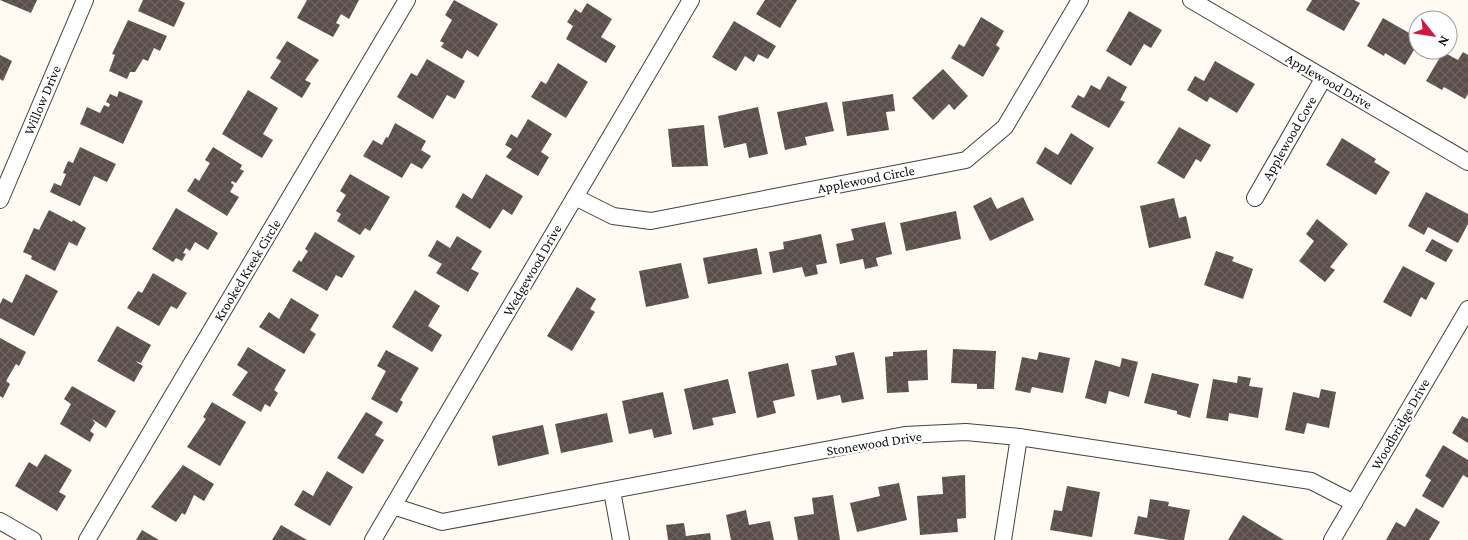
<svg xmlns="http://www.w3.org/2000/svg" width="1468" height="540" viewBox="0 0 1468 540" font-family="'Crimson Pro',serif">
  <defs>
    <pattern id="building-cross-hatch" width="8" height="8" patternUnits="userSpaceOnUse" patternTransform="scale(1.25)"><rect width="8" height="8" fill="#5a4e4b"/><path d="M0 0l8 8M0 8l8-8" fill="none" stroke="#6d6361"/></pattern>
  </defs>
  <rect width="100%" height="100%" fill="#fffaf2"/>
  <g fill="url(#building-cross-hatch)">
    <path d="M0,0H37L31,13Z"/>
    <path d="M143,0H179L185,3L174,27L138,11Z"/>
    <path d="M307,0H359L349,19L341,14L336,23L340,25L333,37L297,18Z"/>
    <path d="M454,0L498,24L478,57L467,50L462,59L441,47L444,43L440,41L452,20L445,15Z"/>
    <path d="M765,0H797L780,28L756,14Z"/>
    <path d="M1312,0H1354L1360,3L1344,31L1306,10Z"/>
    <path d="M587,3L612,19L601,37L616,46L606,63L566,39L573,26L567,22L575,9L581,13Z"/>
    <path d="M1129,11L1162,30L1151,48L1144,44L1131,66L1106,51Z"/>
    <path d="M981,17L1004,31L996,45L1000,48L983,77L951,58L959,44L964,47Z"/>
    <path d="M1383,18L1418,38V43L1405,65L1385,53L1384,56L1367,46Z"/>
    <path d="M128,20L167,36L160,51L154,48L148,61L143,59L135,72H130L127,79L109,71L115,55L112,54Z"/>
    <path d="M734,21L776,46L768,59L758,54L754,62L745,56L736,71L712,57Z"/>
    <path d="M287,41L319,60L305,80L311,83L302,98L270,78L281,61L276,58Z"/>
    <path d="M1443,52L1458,60L1463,52L1468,55V94L1465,99L1444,87L1442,90L1426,81Z"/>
    <path d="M0,55L12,61L3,81L0,79Z"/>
    <path d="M427,59L465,81L455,99L447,95L433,119L397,97L411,73L417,76Z"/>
    <path d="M1215,61L1255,84L1237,113L1210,97L1207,102L1187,90L1195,76L1204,81Z"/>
    <path d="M558,63L588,82L566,118L531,97L541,81L546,84Z"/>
    <path d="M943,69L968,96L954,110L949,104L933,120L912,98Z"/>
    <path d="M1108,76L1127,87L1120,100L1125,102L1109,128L1071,107L1078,95L1084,98L1091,85L1100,90Z"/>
    <path d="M248,90L278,108L263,134L273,140L262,158L222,134Z"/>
    <path d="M119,91L143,101L123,144L80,124L87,107L100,113L104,105L109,107L110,104L106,102L110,94L117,97Z"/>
    <path d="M893,94L895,111L886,112L889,130L847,136L842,102Z"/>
    <path d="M827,102L834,131L805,137L807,145L785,150L777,112Z"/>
    <path d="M758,107L768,154L749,158L746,143L724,148L718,116Z"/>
    <path d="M528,119L552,134L541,152L549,157L538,176L506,157L512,149L505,145L511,134L517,138Z"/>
    <path d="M395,123L426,141L421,150L431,156L422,169L411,163L402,178L363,156L373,140L382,145L386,137L388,138Z"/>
    <path d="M704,125L708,166L672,167L668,129Z"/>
    <path d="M1179,127L1211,145L1201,162L1196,159L1184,179L1157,163Z"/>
    <path d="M1071,133L1094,148L1071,185L1036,163L1045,147L1058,155Z"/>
    <path d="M1342,138L1376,159L1374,162L1390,172L1376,195L1326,165Z"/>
    <path d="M80,147L116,164L107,182L94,176L80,206L50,192L54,183L61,186L66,174L63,173L68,161L73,163Z"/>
    <path d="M213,147L242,165L240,169L244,171L236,183L232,181L231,183L234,185L230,192L239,197L227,216L187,191L195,178L199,181L210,163L205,160Z"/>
    <path d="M350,174L390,197L370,231L365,228L360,235L337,221L341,214L336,211L346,195L340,191Z"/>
    <path d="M486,174L523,196L512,215L503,209L490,229L455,207L463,193L472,199Z"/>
    <path d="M1426,192L1468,214V224L1458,243L1428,227L1424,235L1408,226Z"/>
    <path d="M991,197L997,209L1023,197L1034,220L990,241L973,206Z"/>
    <path d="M1174,198L1179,218L1186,216L1191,238L1149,248L1140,206Z"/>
    <path d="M176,208L218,233L208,250L195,242L190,251L186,248L183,253L186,254L182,261L176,258L173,262L152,249Z"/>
    <path d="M49,210L72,222L73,220L86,228L77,246L69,242L55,271L31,259L32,256L23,252L34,228L39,230Z"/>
    <path d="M956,211L961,239L906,251L900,223Z"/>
    <path d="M1317,219L1348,244L1330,267L1335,270L1325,282L1299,261L1314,241L1306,234Z"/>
    <path d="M885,222L892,254L876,258L878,266L865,269L863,259L840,264L836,244L854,240L851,229Z"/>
    <path d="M315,232L355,256L342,278L336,275L327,291L292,271L299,260L301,262L308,251L305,249Z"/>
    <path d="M821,234L827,263L816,265L818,274L805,277L802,267L773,273L769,252L784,249L783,242Z"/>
    <path d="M457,236L482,251L471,269L479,273L468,292L436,273L442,264L428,256L437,240L450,248Z"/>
    <path d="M1432,239L1453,250L1446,262L1425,251Z"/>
    <path d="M757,248L762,274L708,284L703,258Z"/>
    <path d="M1216,251L1234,257L1232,261L1253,269L1243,299L1204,285Z"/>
    <path d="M681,263L689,298L646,307L639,271Z"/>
    <path d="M1403,266L1435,283L1426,300L1421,297L1411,317L1383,302Z"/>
    <path d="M153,273L187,293L177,309L171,306L159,326L127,308L138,291L142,293Z"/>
    <path d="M26,274L58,291L34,336L0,318V304L3,298L12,303Z"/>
    <path d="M577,287L596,299L590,309L595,312L572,351L547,336Z"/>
    <path d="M415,290L440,306L428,326L442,335L432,352L392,327Z"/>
    <path d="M291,298L319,315L310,330L316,334L304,354L259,327L269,312L279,319Z"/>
    <path d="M117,326L151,345L141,363L135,361L143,366L134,382L97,361Z"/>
    <path d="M0,338L26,352L19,366L16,364L6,381L10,384L3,398L0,396Z"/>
    <path d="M248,347L286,370L274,390L278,393L270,407L265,404L261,412L232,395L248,372L237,365Z"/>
    <path d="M953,349L996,351L994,389H977V384L951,383Z"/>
    <path d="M386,350L419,368L400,400L403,402L397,413L371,399L386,371L377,366Z"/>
    <path d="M927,350L928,380L908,381L909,392L887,393L885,357L893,356V352Z"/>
    <path d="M854,352L864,399L842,403L840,395L817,400L811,370L837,365L835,356Z"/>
    <path d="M1039,352L1070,358L1063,393L1032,387L1030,393L1015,390L1022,357L1037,360Z"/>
    <path d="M1122,358L1138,362L1129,397L1109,391L1106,404L1085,398L1095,360L1120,367Z"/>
    <path d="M788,363L795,396L773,401L776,413L757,418L748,372Z"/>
    <path d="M1152,373L1199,384L1190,418L1177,414V411L1144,403Z"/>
    <path d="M1238,376L1251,378L1249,386L1263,388L1258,418L1229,413L1228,421L1206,418L1213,379L1237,383Z"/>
    <path d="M728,379L736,413L712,418L714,425L693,430L684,389Z"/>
    <path d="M72,386L116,411L106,428L92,419L95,423L90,431L94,434L90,442L60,424L71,404L64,399Z"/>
    <path d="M1321,389L1336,392L1329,428L1307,423L1304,434L1285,430L1293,392L1319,398Z"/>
    <path d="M663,392L672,434L654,438L652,429L629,434L622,401Z"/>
    <path d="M212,402L246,422L220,466L187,447L206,419L203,417Z"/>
    <path d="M366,412L383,422L375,435L384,440L363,474L337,458Z"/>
    <path d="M607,413L613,442L561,453L555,424Z"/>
    <path d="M1462,416L1468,419V443L1452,433Z"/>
    <path d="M543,425L549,454L498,466L492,436Z"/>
    <path d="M1443,445L1468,460V478L1463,475L1443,508L1422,496L1431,480L1425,476Z"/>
    <path d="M45,454L72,470L59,492L66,496L57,511L15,486L29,462L37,467Z"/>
    <path d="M183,465L214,484L204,501L194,495L185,515L182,513L176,522L151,507Z"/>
    <path d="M327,471L353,487L330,526L294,505L303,490L313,496Z"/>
    <path d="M965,475L966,518L957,519L958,532L920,535L917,496L943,494L942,477Z"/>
    <path d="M899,483L907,520L857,532L850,503L880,496L878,487Z"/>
    <path d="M1067,486L1100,492L1092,537L1050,530L1054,510L1062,511Z"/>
    <path d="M833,495L840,540H798L794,517L814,514L812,498Z"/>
    <path d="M1150,499L1169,502L1168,506L1190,510L1184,540H1169L1134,534L1138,516L1147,518Z"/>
    <path d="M1416,508L1440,522L1429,540H1386L1396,522L1405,527Z"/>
    <path d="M746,510L749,525L770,521L774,540H731L726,515Z"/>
    <path d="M1243,515L1284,540H1228Z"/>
    <path d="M684,523L686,536L710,533L711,540H668L666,525Z"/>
    <path d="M281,525L307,540H272Z"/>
    <path d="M142,530L159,540H136Z"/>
  </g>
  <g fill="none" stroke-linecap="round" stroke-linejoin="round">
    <defs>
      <g id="street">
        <path d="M1191,0L1468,162"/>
        <path d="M575,197L613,216L651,221L966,160L1005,127L1080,0"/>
        <path d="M1255,198L1323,79"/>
        <path d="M0,200L85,0"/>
        <path d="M612,491L621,540"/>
        <path d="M393,506L442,522L905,435L966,432L1019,437L1311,481L1354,503"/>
        <path d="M0,521L33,540"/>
        <path d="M87,540L407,0"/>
        <path d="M373,540L691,0"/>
        <path d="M1003,540L1019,437"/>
        <path d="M1332,540L1468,309"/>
      </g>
    </defs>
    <use href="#street" stroke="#434343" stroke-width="18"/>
    <use href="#street" stroke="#fff" stroke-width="16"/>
  </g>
  <g text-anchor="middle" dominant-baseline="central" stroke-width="5" stroke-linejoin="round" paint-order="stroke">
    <g font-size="14" fill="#101010" stroke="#fff">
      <text transform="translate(1329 81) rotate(30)">Applewood Drive</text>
      <text transform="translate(42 100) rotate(-67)">Willow Drive</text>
      <text transform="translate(1289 138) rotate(-60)">Applewood Cove</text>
      <text transform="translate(866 179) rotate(-11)">Applewood Circle</text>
      <text transform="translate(247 270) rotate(-59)">Krooked Kreek Circle</text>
      <text transform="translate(532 270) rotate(-60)">Wedgewood Drive</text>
      <text transform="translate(1400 424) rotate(-60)">Woodbridge Drive</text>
      <text transform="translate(874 443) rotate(-9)">Stonewood Drive</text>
    </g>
  </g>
  <g transform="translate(1433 35) rotate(120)"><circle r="24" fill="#ffffff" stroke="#9f9f9f"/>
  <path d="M0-4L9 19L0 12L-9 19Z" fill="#d11741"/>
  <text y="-8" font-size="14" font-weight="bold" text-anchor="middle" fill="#101010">N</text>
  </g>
</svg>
